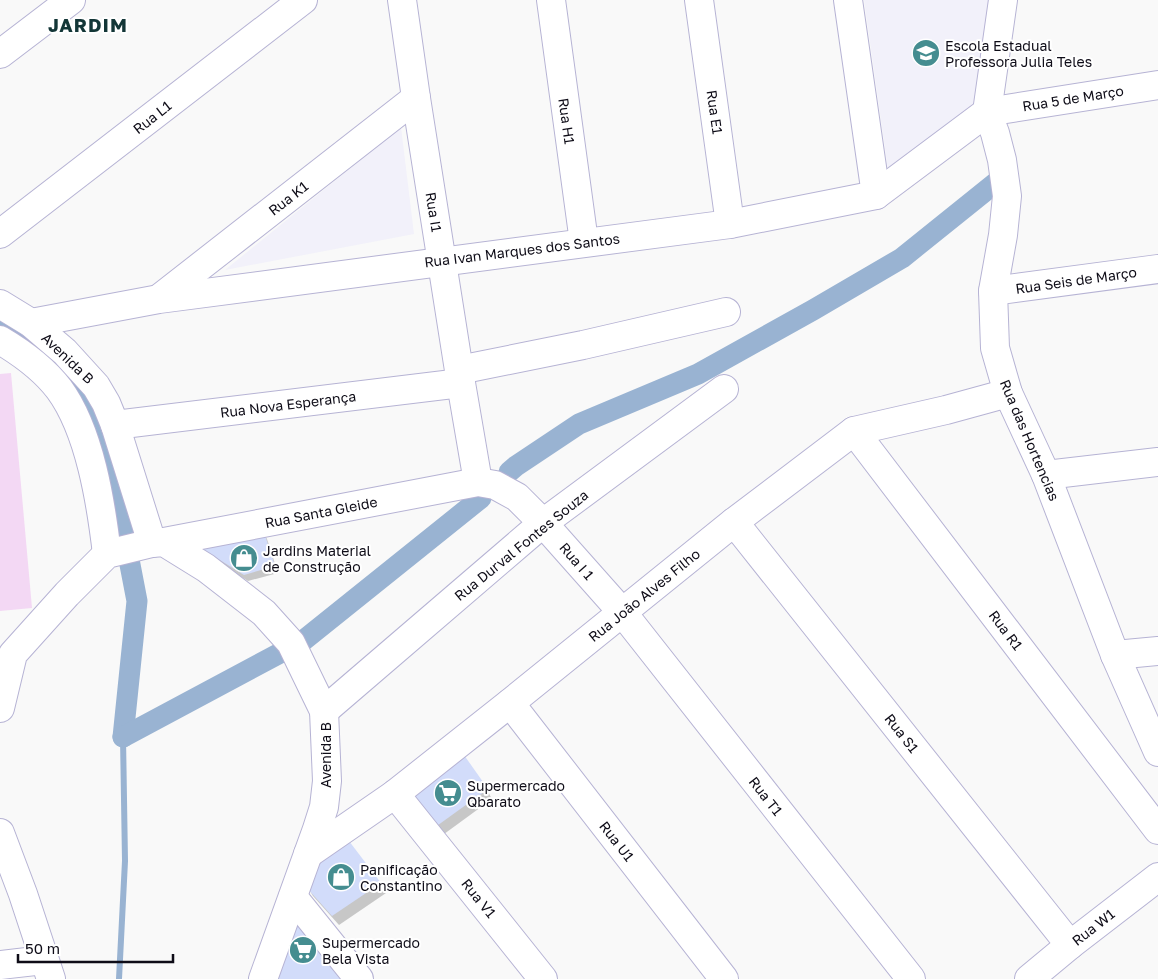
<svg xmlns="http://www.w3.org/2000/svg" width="1158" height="979" viewBox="0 0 1158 979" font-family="'Golos Text',sans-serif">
  <rect width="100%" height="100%" fill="#f9f9f9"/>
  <g fill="#f2f1fa">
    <path d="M864,0H989L973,105L888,170Z"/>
    <path d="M401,127L414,234L225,270Z"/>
  </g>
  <path fill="#f3d8f4" d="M11,373L32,608L0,611V374Z"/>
  <g fill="#0003">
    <path d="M264,533L267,539L278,573L248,581L207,556L204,550Z"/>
    <path d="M487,790L492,799L440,837L416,807Z"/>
    <path d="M348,843L380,884L386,893L339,925L313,896L307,886Z"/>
  </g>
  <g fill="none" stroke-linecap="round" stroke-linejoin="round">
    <path stroke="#99b3d2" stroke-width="6" d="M119,979L125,861L123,737"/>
    <g stroke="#99b3d2" stroke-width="21">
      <path d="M0,325L26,341L70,378L93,414L127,549L137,601L123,737"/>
      <path d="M509,472L516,466L579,424L698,374L813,310L902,258L1004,176"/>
      <path d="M304,640L481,498"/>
      <path d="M123,737L282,652"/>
    </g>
  </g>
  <g fill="#d2dcfa">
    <path d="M264,532L275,566L244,575L202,549Z"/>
    <path d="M464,755L488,789L434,828L409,797Z"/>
    <path d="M349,841L381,883L332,916L306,887L307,873Z"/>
    <path d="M296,921L347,979H271Z"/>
  </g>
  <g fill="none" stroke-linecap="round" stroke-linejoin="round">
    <defs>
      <g id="minor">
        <path d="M402,0L416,98L461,383L478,482"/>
        <path d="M551,0L584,242"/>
        <path d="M699,0L730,224"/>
        <path d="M848,0L876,195"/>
        <path d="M1003,0L987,112L995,133L1002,160L1007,196L1003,235L993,291L995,348L1008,393L1046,475L1115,655L1158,752"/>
        <path d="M0,54L71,0"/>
        <path d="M0,234L303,0"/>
        <path d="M993,291L1158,269"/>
        <path d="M161,297L416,98"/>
        <path d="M0,304L31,323L65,352L96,386L106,403L115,425L152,543"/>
        <path d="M31,323L159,299L730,224L876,195L987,112L1158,85"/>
        <path d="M0,340C22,353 43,368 59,389C90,431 101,503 107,554"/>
        <path d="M459,370L583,345L726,312"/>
        <path d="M115,425L461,383"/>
        <path d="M854,431L1158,830"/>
        <path d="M1046,475L1158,462"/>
        <path d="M734,522L1070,945"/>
        <path d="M164,542L478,482L495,485L517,497L543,523L622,612L911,979"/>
        <path d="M1115,655L1158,651"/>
        <path d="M510,703L724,979"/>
        <path d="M0,708L13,654L67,594L107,554L152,543L164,542L206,568L264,613L291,643L324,711L327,781L324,807L317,829L263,979"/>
        <path d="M324,711L543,523L724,389"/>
        <path d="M395,794L543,979"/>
        <path d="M0,833L23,894L51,979"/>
        <path d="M308,854L395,794L510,703L734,522L854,431L946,410L1008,393"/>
        <path d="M293,897L359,979"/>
        <path d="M0,965L44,960"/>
        <path d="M1029,979L1070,945L1158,877"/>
      </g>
    </defs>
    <use href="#minor" stroke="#b6b3d4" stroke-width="30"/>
    <use href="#minor" stroke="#fff" stroke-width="28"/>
  </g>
  <defs>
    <symbol id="school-disc" viewBox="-11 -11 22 22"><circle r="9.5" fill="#458d90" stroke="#fff"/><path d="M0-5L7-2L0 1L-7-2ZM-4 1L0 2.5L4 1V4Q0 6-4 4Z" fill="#fff"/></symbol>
    <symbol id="shop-disc" viewBox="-11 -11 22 22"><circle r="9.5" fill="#458d90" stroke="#fff"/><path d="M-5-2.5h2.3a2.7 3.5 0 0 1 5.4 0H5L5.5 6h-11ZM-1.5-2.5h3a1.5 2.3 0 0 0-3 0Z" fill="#fff"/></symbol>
    <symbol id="supermarket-disc" viewBox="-11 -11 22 22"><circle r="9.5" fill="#458d90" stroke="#fff"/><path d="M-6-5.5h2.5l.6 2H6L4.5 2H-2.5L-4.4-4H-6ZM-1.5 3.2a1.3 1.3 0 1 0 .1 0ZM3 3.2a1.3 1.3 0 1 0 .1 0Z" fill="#fff"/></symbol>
  </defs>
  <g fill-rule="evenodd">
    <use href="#school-disc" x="910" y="37" width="32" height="32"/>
    <use href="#shop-disc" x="228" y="542" width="32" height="32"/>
    <use href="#supermarket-disc" x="432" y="777" width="32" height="32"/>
    <use href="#shop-disc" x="325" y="861" width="32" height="32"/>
    <use href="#supermarket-disc" x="287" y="934" width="32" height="32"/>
  </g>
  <g text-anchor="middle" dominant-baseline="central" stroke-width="4" stroke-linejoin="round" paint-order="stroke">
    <g font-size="14" fill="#0e0c17" stroke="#fff" text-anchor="start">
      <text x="945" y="45">Escola Estadual<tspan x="945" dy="16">Professora Julia Teles</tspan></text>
      <text x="263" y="550">Jardins Material<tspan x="263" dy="16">de Construção</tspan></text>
      <text x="467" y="785">Supermercado<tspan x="467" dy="16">Qbarato</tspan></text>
      <text x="360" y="869">Panificação<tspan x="360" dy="16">Constantino</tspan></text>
      <text x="322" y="942">Supermercado<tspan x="322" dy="16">Bela Vista</tspan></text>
    </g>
    <g font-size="14" fill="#0e0c17" stroke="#fff">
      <text transform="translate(1073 98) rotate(-9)">Rua 5 de Março</text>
      <text transform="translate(715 112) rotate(82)">Rua E1</text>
      <text transform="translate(152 117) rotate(-38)">Rua L1</text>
      <text transform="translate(567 121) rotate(82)">Rua H1</text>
      <text transform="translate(288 198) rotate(-38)">Rua K1</text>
      <text transform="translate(434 212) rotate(81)">Rua I1</text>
      <text transform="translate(522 250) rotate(-7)">Rua Ivan Marques dos Santos</text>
      <text transform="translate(1076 280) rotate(-8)">Rua Seis de Março</text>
      <text transform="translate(68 358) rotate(44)">Avenida B</text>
      <text transform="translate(288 404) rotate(-7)">Rua Nova Esperança</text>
      <text transform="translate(1030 440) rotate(67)">Rua das Hortencias</text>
      <text transform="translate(321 512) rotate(-11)">Rua Santa Gleide</text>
      <text transform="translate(521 545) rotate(-39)">Rua Durval Fontes Souza</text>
      <text transform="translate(577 561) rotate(49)">Rua I 1</text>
      <text transform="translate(644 595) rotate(-39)">Rua João Alves Filho</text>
      <text transform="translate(1006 630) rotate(53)">Rua R1</text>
      <text transform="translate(902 733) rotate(52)">Rua S1</text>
      <text transform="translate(325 755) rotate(-90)">Avenida B</text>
      <text transform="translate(766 796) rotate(52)">Rua T1</text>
      <text transform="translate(617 841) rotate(52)">Rua U1</text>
      <text transform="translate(479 898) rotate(51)">Rua V1</text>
      <text transform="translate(1093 927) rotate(-38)">Rua W1</text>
    </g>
    <g font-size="19" font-weight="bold" letter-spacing="1" fill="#133637" stroke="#fff">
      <text x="88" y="24">JARDIM</text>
    </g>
  </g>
  <path d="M18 954v8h155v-8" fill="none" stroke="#0e0c17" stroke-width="2.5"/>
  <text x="25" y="954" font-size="15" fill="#0e0c17" stroke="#ffffff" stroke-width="4" paint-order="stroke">50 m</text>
</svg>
